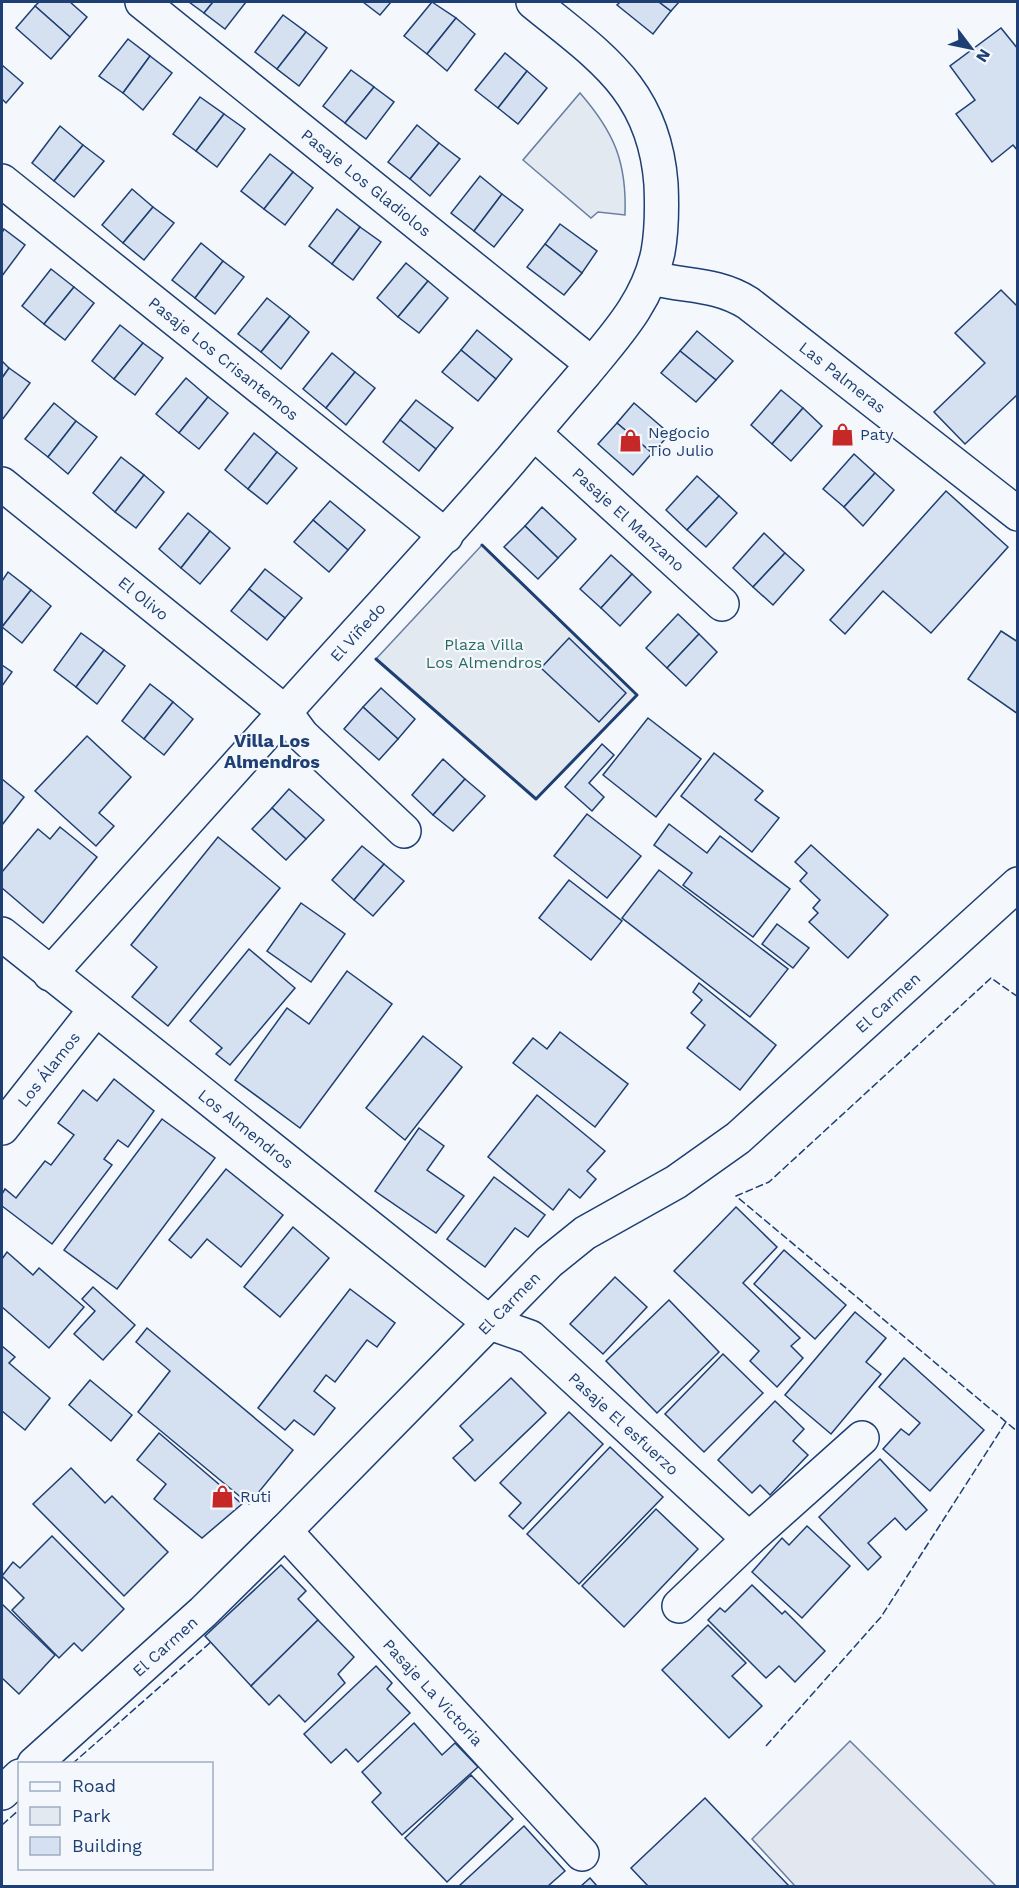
<svg xmlns="http://www.w3.org/2000/svg" width="1019" height="1888" viewBox="0 0 1019 1888" font-family="'Work Sans',sans-serif">
  <rect width="100%" height="100%" fill="#f4f7fb"/>
  <g fill="#e3e9f0" stroke="#687fa3" stroke-width="1.5">
    <path d="M580,93C614,132 627,162 625,215L598,212L591,218L523,160Z"/>
    <path d="M482,545L637,695L536,799L376,659Z"/>
  </g>
  <path fill="#e3e8f0" stroke="#687fa3" stroke-width="1.5" d="M850,1741L996,1886H795L752,1839Z"/>
  <g fill="#d5e0f0" stroke="#1d3f73" stroke-width="1.5">
    <path d="M39,2H70L87,17L70,37L35,6Z"/>
    <path d="M189,2H213L204,13Z"/>
    <path d="M213,2H246L225,29L204,13Z"/>
    <path d="M363,2H391L380,15Z"/>
    <path d="M432,2L456,18L427,54L404,36Z"/>
    <path d="M620,2H659L671,11L653,34L617,5Z"/>
    <path d="M659,2H679L671,11Z"/>
    <path d="M35,6L70,37L51,59L16,28Z"/>
    <path d="M283,15L306,32L277,69L255,52Z"/>
    <path d="M456,18L475,34L447,71L427,54Z"/>
    <path d="M1001,28L1018,49V151L1013,145L992,162L956,114L975,100L950,66Z"/>
    <path d="M306,32L327,48L299,86L277,69Z"/>
    <path d="M128,39L150,56L123,93L99,76Z"/>
    <path d="M505,53L527,71L498,108L475,90Z"/>
    <path d="M150,56L172,73L143,110L123,93Z"/>
    <path d="M2,65L23,83L6,103L2,99Z"/>
    <path d="M351,70L374,87L345,123L323,106Z"/>
    <path d="M527,71L547,88L518,124L498,108Z"/>
    <path d="M374,87L394,102L366,139L345,123Z"/>
    <path d="M200,97L224,114L196,151L173,134Z"/>
    <path d="M224,114L245,129L217,167L196,151Z"/>
    <path d="M417,125L439,143L410,179L388,162Z"/>
    <path d="M60,126L83,145L54,181L32,163Z"/>
    <path d="M439,143L460,159L430,196L410,179Z"/>
    <path d="M83,145L104,161L74,197L54,181Z"/>
    <path d="M270,154L293,172L264,209L241,191Z"/>
    <path d="M293,172L313,188L285,225L264,209Z"/>
    <path d="M480,176L502,194L474,231L451,213Z"/>
    <path d="M132,189L153,207L123,243L102,225Z"/>
    <path d="M502,194L523,210L494,247L474,231Z"/>
    <path d="M153,207L174,223L144,260L123,243Z"/>
    <path d="M337,209L360,227L332,264L309,246Z"/>
    <path d="M560,224L597,251L582,273L545,244Z"/>
    <path d="M360,227L381,242L353,280L332,264Z"/>
    <path d="M4,229L25,245L2,276V233Z"/>
    <path d="M201,243L223,261L195,298L172,280Z"/>
    <path d="M545,244L582,273L564,295L527,267Z"/>
    <path d="M223,261L244,277L215,314L195,298Z"/>
    <path d="M406,263L428,281L398,317L377,298Z"/>
    <path d="M51,269L74,287L44,324L22,306Z"/>
    <path d="M428,281L448,298L419,333L398,317Z"/>
    <path d="M74,287L94,303L65,340L44,324Z"/>
    <path d="M1001,290L1018,307V394L965,444L934,412L985,363L955,333Z"/>
    <path d="M267,298L290,316L261,352L238,334Z"/>
    <path d="M290,316L309,332L281,369L261,352Z"/>
    <path d="M120,325L143,343L114,379L92,361Z"/>
    <path d="M477,330L512,359L496,379L461,350Z"/>
    <path d="M697,331L733,361L716,380L680,351Z"/>
    <path d="M143,343L163,358L135,395L114,379Z"/>
    <path d="M461,350L496,379L478,401L442,372Z"/>
    <path d="M680,351L716,380L696,402L661,373Z"/>
    <path d="M332,353L355,372L326,408L303,389Z"/>
    <path d="M2,361L9,368L2,378Z"/>
    <path d="M9,368L30,383L2,420V378Z"/>
    <path d="M355,372L375,388L346,425L326,408Z"/>
    <path d="M186,378L208,397L179,433L156,414Z"/>
    <path d="M781,390L803,408L772,444L751,425Z"/>
    <path d="M208,397L228,413L199,449L179,433Z"/>
    <path d="M416,400L453,428L436,449L400,420Z"/>
    <path d="M54,403L76,421L48,457L25,439Z"/>
    <path d="M634,403L670,434L652,453L617,423Z"/>
    <path d="M803,408L822,426L791,461L772,444Z"/>
    <path d="M400,420L436,449L419,471L383,442Z"/>
    <path d="M76,421L97,437L68,474L48,457Z"/>
    <path d="M617,423L652,453L633,475L598,444Z"/>
    <path d="M254,433L277,452L248,489L225,470Z"/>
    <path d="M277,452L297,468L267,504L248,489Z"/>
    <path d="M854,454L875,473L844,507L823,489Z"/>
    <path d="M121,457L144,475L115,512L93,493Z"/>
    <path d="M875,473L894,490L863,526L844,507Z"/>
    <path d="M144,475L164,492L136,528L115,512Z"/>
    <path d="M697,476L719,496L687,530L666,510Z"/>
    <path d="M946,491L1008,547L931,633L883,591L845,634L830,620Z"/>
    <path d="M719,496L737,513L706,547L687,530Z"/>
    <path d="M330,501L365,530L348,550L313,520Z"/>
    <path d="M542,507L576,539L558,558L525,526Z"/>
    <path d="M188,513L210,531L181,568L159,549Z"/>
    <path d="M313,520L348,550L329,572L294,542Z"/>
    <path d="M525,526L558,558L538,579L504,547Z"/>
    <path d="M210,531L230,548L200,584L181,568Z"/>
    <path d="M764,533L785,553L753,587L733,568Z"/>
    <path d="M785,553L804,570L773,605L753,587Z"/>
    <path d="M611,555L632,574L601,608L580,589Z"/>
    <path d="M265,569L302,598L285,618L249,589Z"/>
    <path d="M8,572L31,590L2,627V581Z"/>
    <path d="M632,574L651,592L620,626L601,608Z"/>
    <path d="M249,589L285,618L267,640L231,611Z"/>
    <path d="M31,590L51,606L22,643L2,627Z"/>
    <path d="M678,614L699,634L667,668L646,648Z"/>
    <path d="M1001,631L1018,642V714L968,679Z"/>
    <path d="M81,633L104,650L76,687L54,670Z"/>
    <path d="M699,634L717,652L686,686L667,668Z"/>
    <path d="M569,638L626,693L599,722L541,668Z"/>
    <path d="M104,650L125,666L97,704L76,687Z"/>
    <path d="M2,665L12,672L2,686Z"/>
    <path d="M150,684L173,702L144,739L122,721Z"/>
    <path d="M381,688L415,719L398,739L363,707Z"/>
    <path d="M173,702L193,719L164,755L144,739Z"/>
    <path d="M363,707L398,739L379,760L344,729Z"/>
    <path d="M648,718L701,759L656,817L603,775Z"/>
    <path d="M87,736L131,777L99,813L114,826L96,846L35,791Z"/>
    <path d="M602,744L614,755L589,783L604,797L592,811L565,787Z"/>
    <path d="M714,753L763,791L755,800L779,818L752,852L681,796Z"/>
    <path d="M443,759L465,779L433,815L412,795Z"/>
    <path d="M2,779L24,797L2,825Z"/>
    <path d="M465,779L485,796L453,831L433,815Z"/>
    <path d="M289,789L324,820L306,839L272,808Z"/>
    <path d="M272,808L306,839L286,860L252,829Z"/>
    <path d="M587,814L641,856L607,898L554,856Z"/>
    <path d="M669,824L707,853L720,836L790,889L753,937L683,885L692,873L654,845Z"/>
    <path d="M60,827L97,857L43,923L2,888V872L38,829L50,839Z"/>
    <path d="M218,837L280,888L168,1026L132,997L157,967L131,945Z"/>
    <path d="M811,845L888,915L848,958L809,922L818,913L813,908L820,900L800,881L807,873L795,862Z"/>
    <path d="M362,846L384,864L354,900L332,880Z"/>
    <path d="M384,864L404,881L373,916L354,900Z"/>
    <path d="M659,870L788,969L750,1017L622,918Z"/>
    <path d="M569,880L622,921L591,960L539,918Z"/>
    <path d="M301,903L345,934L311,982L267,951Z"/>
    <path d="M777,924L809,948L793,968L762,944Z"/>
    <path d="M249,949L295,988L230,1065L216,1054L222,1048L190,1021Z"/>
    <path d="M347,971L392,1004L300,1128L235,1080L287,1008L309,1024Z"/>
    <path d="M699,983L776,1045L740,1090L687,1048L705,1025L691,1013L702,1000L693,992Z"/>
    <path d="M560,1032L628,1084L595,1127L513,1063L533,1038L547,1049Z"/>
    <path d="M423,1036L462,1067L405,1140L366,1108Z"/>
    <path d="M114,1079L154,1111L128,1147L118,1140L104,1159L112,1165L52,1244L2,1206V1194L5,1189L16,1198L45,1161L51,1165L74,1135L58,1123L83,1090L97,1101Z"/>
    <path d="M537,1095L605,1151L587,1171L596,1179L580,1198L569,1189L553,1210L488,1157Z"/>
    <path d="M162,1119L215,1158L117,1289L64,1250Z"/>
    <path d="M419,1128L444,1146L427,1170L464,1196L436,1233L375,1191Z"/>
    <path d="M226,1169L283,1215L241,1267L207,1239L191,1258L169,1240Z"/>
    <path d="M494,1177L545,1215L528,1237L515,1228L485,1267L447,1239Z"/>
    <path d="M736,1207L777,1247L743,1283L800,1338L791,1346L803,1358L777,1387L750,1361L759,1351L674,1271Z"/>
    <path d="M293,1227L329,1258L280,1317L244,1287Z"/>
    <path d="M784,1250L846,1305L815,1339L754,1284Z"/>
    <path d="M7,1252L33,1275L39,1268L84,1307L49,1348L2,1307V1259Z"/>
    <path d="M615,1277L647,1307L603,1354L570,1324Z"/>
    <path d="M93,1287L135,1325L103,1360L74,1334L95,1311L82,1299Z"/>
    <path d="M350,1289L395,1323L377,1347L367,1340L335,1382L326,1375L314,1391L335,1408L314,1435L294,1420L285,1430L258,1408Z"/>
    <path d="M669,1300L719,1352L657,1413L606,1361Z"/>
    <path d="M855,1312L886,1338L866,1362L881,1374L831,1434L785,1395Z"/>
    <path d="M147,1328L293,1450L249,1504L138,1412L170,1371L136,1342Z"/>
    <path d="M2,1346L15,1357L9,1363L50,1398L25,1430L2,1411Z"/>
    <path d="M723,1354L763,1393L704,1452L665,1414Z"/>
    <path d="M904,1358L984,1430L930,1491L883,1449L901,1429L909,1435L920,1423L879,1387Z"/>
    <path d="M511,1378L546,1413L475,1481L453,1458L473,1440L460,1426Z"/>
    <path d="M90,1380L132,1415L111,1441L69,1405Z"/>
    <path d="M775,1401L804,1429L793,1441L808,1455L770,1495L760,1485L752,1493L718,1460Z"/>
    <path d="M569,1412L603,1444L523,1529L509,1516L521,1503L500,1483Z"/>
    <path d="M159,1433L242,1504L202,1538L154,1499L166,1484L137,1460Z"/>
    <path d="M610,1447L663,1497L579,1584L527,1534Z"/>
    <path d="M880,1459L927,1510L906,1530L895,1518L868,1543L881,1557L868,1570L819,1517Z"/>
    <path d="M71,1468L105,1503L112,1496L168,1552L124,1596L33,1504Z"/>
    <path d="M656,1509L698,1549L624,1627L582,1586Z"/>
    <path d="M807,1526L850,1566L802,1618L752,1572L782,1538L789,1545Z"/>
    <path d="M52,1536L124,1609L82,1651L74,1643L59,1658L12,1610L24,1598L2,1576L13,1562L20,1568Z"/>
    <path d="M281,1565L306,1591L298,1599L318,1620L251,1686L205,1636Z"/>
    <path d="M752,1585L782,1614L785,1611L825,1651L795,1682L779,1666L766,1678L708,1620L720,1608L725,1612Z"/>
    <path d="M2,1604L55,1655L19,1694L2,1678Z"/>
    <path d="M318,1620L354,1657L338,1674L345,1683L305,1722L279,1695L269,1705L251,1686Z"/>
    <path d="M708,1625L746,1663L732,1676L762,1706L729,1738L662,1670Z"/>
    <path d="M376,1666L392,1683L387,1689L410,1713L358,1762L346,1749L331,1763L304,1734Z"/>
    <path d="M414,1723L442,1755L455,1743L478,1767L402,1835L372,1802L381,1793L362,1772Z"/>
    <path d="M471,1775L513,1819L447,1882L405,1838Z"/>
    <path d="M705,1798L789,1886H648L631,1868Z"/>
    <path d="M524,1826L565,1871L548,1886H459Z"/>
    <path d="M590,1878L597,1886H581Z"/>
  </g>
  <g fill="none" stroke-linecap="round" stroke-linejoin="round">
    <defs>
      <g id="street">
        <path id="s1" d="M142,2L592,364"/>
        <path id="s2" d="M2,181L446,536"/>
        <path id="s3" d="M652,278C686,287 716,283 748,303L1018,514"/>
        <path id="s4" d="M534,433L722,604"/>
        <path id="s5" d="M2,484L285,712L302,735L404,831"/>
        <path id="s6" d="M2,934L490,1323L530,1337L749,1539"/>
        <path id="s7" d="M50,974C129,887 206,799 285,712C360,628 437,546 511,460C535,431 560,402 584,374C615,336 648,302 658,252C662,230 662,206 661,184C654,89 599,56 533,2"/>
        <path id="s8" d="M2,1128L95,1010"/>
        <path id="s9" d="M285,1531L582,1854"/>
        <path d="M679,1606L749,1539L862,1438"/>
        <path id="s10" d="M34,1764L203,1612L285,1531L549,1262L585,1233L676,1182L738,1138L1018,884"/>
        <path d="M2,1793L20,1776"/>
      </g>
    </defs>
    <use href="#street" stroke="#1d3f73" stroke-width="36"/>
    <use href="#street" stroke="#f4f7fb" stroke-width="33"/>
    <g stroke="#1d3f73" stroke-width="1.5" stroke-dasharray="8 3" stroke-linecap="butt">
      <path d="M1018,997L991,978L769,1182L736,1196L1018,1432"/>
      <path d="M766,1746L881,1617L1006,1422"/>
      <path d="M72,1764L212,1641"/>
      <path d="M2,1825L20,1809"/>
    </g>
    <path stroke="#1d3f73" stroke-width="3" d="M376,659L536,799L637,695L482,545"/>
  </g>
  <defs>
    <symbol id="shop-bare" viewBox="-9 -9 18 18"><path d="M-5-2.5h2.3a2.7 3.5 0 0 1 5.4 0H5L5.5 6h-11ZM-1.5-2.5h3a1.5 2.3 0 0 0-3 0Z" fill="#c62828" stroke="#f4f7fb" stroke-width="2.5" paint-order="stroke"/></symbol>
  </defs>
  <g fill-rule="evenodd">
    <use href="#shop-bare" x="826" y="418" width="33" height="33"/>
    <use href="#shop-bare" x="614" y="424" width="33" height="33"/>
    <use href="#shop-bare" x="206" y="1480" width="33" height="33"/>
  </g>
  <g text-anchor="middle" dominant-baseline="central" stroke-width="4.5" stroke-linejoin="round" paint-order="stroke">
    <g font-size="16" fill="#1d3f73" stroke="#f4f7fb">
      <text stroke="none"><textPath href="#s1" startOffset="288">Pasaje Los Gladiolos</textPath></text>
      <text stroke="none"><textPath href="#s2" startOffset="284">Pasaje Los Crisantemos</textPath></text>
      <text stroke="none"><textPath href="#s3" startOffset="220">Las Palmeras</textPath></text>
      <text stroke="none"><textPath href="#s4" startOffset="128">Pasaje El Manzano</textPath></text>
      <text stroke="none"><textPath href="#s5" startOffset="182">El Olivo</textPath></text>
      <text stroke="none"><textPath href="#s7" startOffset="460">El Viñedo</textPath></text>
      <text stroke="none"><textPath href="#s10" startOffset="1148">El Carmen</textPath></text>
      <text stroke="none"><textPath href="#s8" startOffset="75">Los Álamos</textPath></text>
      <text stroke="none"><textPath href="#s6" startOffset="312">Los Almendros</textPath></text>
      <text stroke="none"><textPath href="#s10" startOffset="662">El Carmen</textPath></text>
      <text stroke="none"><textPath href="#s6" startOffset="794">Pasaje El esfuerzo</textPath></text>
      <text stroke="none"><textPath href="#s10" startOffset="176">El Carmen</textPath></text>
      <text stroke="none"><textPath href="#s9" startOffset="219">Pasaje La Victoria</textPath></text>
    </g>
    <g font-size="16" fill="#1d3f73" stroke="#f4f7fb" text-anchor="start">
      <text x="648" y="432">Negocio<tspan x="648" dy="18">Tio Julio</tspan></text>
      <text x="860" y="434">Paty</text>
      <text x="240" y="1496">Ruti</text>
    </g>
    <g font-size="16" fill="#2c6c60" stroke="#f4f7fb">
      <text x="484" y="644">Plaza Villa<tspan x="484" dy="18">Los Almendros</tspan></text>
    </g>
    <g font-size="18" font-weight="bold" fill="#1d3f73" stroke="#f4f7fb">
      <text x="272" y="740">Villa Los<tspan x="272" dy="21">Almendros</tspan></text>
    </g>
  </g>
  <rect width="1019" height="1888" fill="none" stroke="#1d3f73" stroke-width="6"/>
  <rect x="18" y="1762" width="195" height="108" fill="#f4f7fb" stroke="#9eadc5" stroke-width="1.5"/>
  <rect x="30" y="1782" width="30" height="9" fill="#f4f7fb" stroke="#9eadc5" stroke-width="1.5"/>
  <text x="72" y="1792" font-size="18" fill="#1d3f73">Road</text>
  <rect x="30" y="1807" width="30" height="18" fill="#e3e9f0" stroke="#9eadc5" stroke-width="1.5"/>
  <text x="72" y="1822" font-size="18" fill="#1d3f73">Park</text>
  <rect x="30" y="1837" width="30" height="18" fill="#d5e0f0" stroke="#9eadc5" stroke-width="1.5"/>
  <text x="72" y="1852" font-size="18" fill="#1d3f73">Building</text>
  <g transform="translate(971 48) rotate(122)" stroke="#f4f7fb" stroke-width="4.5" paint-order="stroke">
  <path d="M0-4.5L10 22L0 15L-10 22Z" fill="#1d3f73"/>
  <text y="-9" font-size="16" font-weight="bold" text-anchor="middle" fill="#1d3f73">N</text>
  </g>
</svg>
